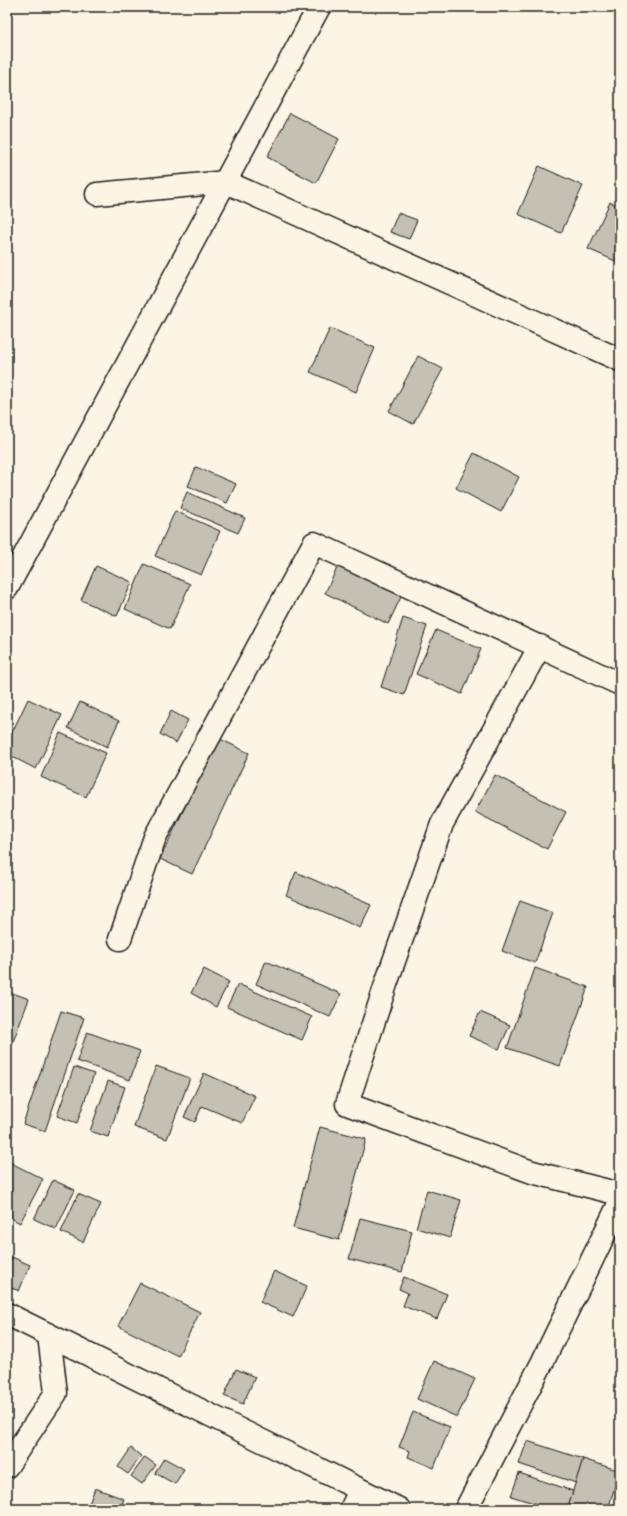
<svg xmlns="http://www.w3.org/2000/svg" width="627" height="1516" viewBox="0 0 627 1516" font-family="'Indie Flower',sans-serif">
  <rect width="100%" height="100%" fill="#fcf5e5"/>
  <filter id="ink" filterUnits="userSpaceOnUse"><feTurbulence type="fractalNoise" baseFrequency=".025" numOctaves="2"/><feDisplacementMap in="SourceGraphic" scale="8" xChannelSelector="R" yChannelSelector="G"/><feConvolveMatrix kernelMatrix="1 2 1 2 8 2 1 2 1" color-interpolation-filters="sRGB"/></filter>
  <g filter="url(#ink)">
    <g fill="#c4c0b3" stroke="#1c1c1c">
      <path d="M290,113L339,139L316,183L267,157Z"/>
      <path d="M539,166L583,186L561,233L518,214Z"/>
      <path d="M610,202L620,207V263L588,249Z"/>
      <path d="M398,213L417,220L409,239L390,232Z"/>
      <path d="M330,328L375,348L356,392L310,372Z"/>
      <path d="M418,356L443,369L413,424L389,411Z"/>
      <path d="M474,453L519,477L501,512L456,488Z"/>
      <path d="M196,467L236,484L227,503L188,486Z"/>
      <path d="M187,492L245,518L238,533L180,508Z"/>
      <path d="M175,511L220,531L201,575L155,556Z"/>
      <path d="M144,564L190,584L170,629L125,609Z"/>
      <path d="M339,564L402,595L388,624L325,593Z"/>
      <path d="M96,566L132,582L117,616L81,600Z"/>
      <path d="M403,618L427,626L404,695L381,687Z"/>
      <path d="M436,630L481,649L462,694L416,674Z"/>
      <path d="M28,699L62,715L36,769L7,754V743Z"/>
      <path d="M80,702L119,721L107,747L68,728Z"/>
      <path d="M171,711L188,720L176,743L160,734Z"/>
      <path d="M60,733L106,753L86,797L41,777Z"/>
      <path d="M218,738L249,753L192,874L160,859Z"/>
      <path d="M495,775L566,812L547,849L475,812Z"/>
      <path d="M296,872L371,905L360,928L286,895Z"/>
      <path d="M520,901L553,913L535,963L502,951Z"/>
      <path d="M266,961L341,994L330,1017L256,984Z"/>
      <path d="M535,968L588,987L560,1066L507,1048Z"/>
      <path d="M204,969L229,982L216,1007L191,993Z"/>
      <path d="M238,984L312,1017L302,1040L227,1007Z"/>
      <path d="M7,991L29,999L7,1058Z"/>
      <path d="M61,1011L84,1018L45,1131L23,1124Z"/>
      <path d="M480,1012L510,1025L499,1049L469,1036Z"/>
      <path d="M87,1032L140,1051L130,1080L77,1061Z"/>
      <path d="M156,1066L190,1078L167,1139L134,1127Z"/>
      <path d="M74,1067L94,1074L77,1123L57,1116Z"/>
      <path d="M204,1073L255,1096L242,1123L202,1106L195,1122L184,1117Z"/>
      <path d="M108,1081L125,1087L108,1137L90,1131Z"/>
      <path d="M320,1127L366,1139L339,1240L293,1228Z"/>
      <path d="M7,1161L43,1179L20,1223L7,1216Z"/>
      <path d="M53,1180L75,1190L56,1229L34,1219Z"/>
      <path d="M427,1190L461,1200L450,1238L416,1228Z"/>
      <path d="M78,1194L101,1204L83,1242L61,1232Z"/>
      <path d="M360,1218L412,1231L402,1272L349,1259Z"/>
      <path d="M12,1257L30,1265L19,1291L7,1286V1268Z"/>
      <path d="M274,1271L307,1286L293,1317L260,1302Z"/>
      <path d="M404,1277L447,1294L437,1319L403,1306L408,1293L399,1289Z"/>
      <path d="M140,1283L200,1312L178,1356L118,1326Z"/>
      <path d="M434,1361L475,1379L457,1417L417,1399Z"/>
      <path d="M236,1369L255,1377L243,1404L224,1396Z"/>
      <path d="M413,1412L450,1427L434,1468L408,1457L410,1451L399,1447Z"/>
      <path d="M527,1441L583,1459L576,1483L519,1464Z"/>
      <path d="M131,1448L141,1456L128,1474L118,1467Z"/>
      <path d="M145,1457L156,1465L142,1484L131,1476Z"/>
      <path d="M164,1458L184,1469L175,1484L155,1473Z"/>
      <path d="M583,1459L620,1471L608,1509H567Z"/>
      <path d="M519,1473L573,1491L567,1509H552L511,1496Z"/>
      <path d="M95,1488L124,1499L120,1509H87Z"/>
    </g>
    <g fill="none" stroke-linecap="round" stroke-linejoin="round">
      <defs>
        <g id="minor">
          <path d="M97,194L226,182L620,360"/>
          <path d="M7,588L319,7"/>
          <path d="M540,646L442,824L387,981L347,1104L532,1172L620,1194"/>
          <path d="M120,939L155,837L314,543L620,684"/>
          <path d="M7,1314L399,1509"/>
          <path d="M7,1466L56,1393L49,1335"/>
          <path d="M351,1509L360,1491"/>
          <path d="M466,1509L542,1363L620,1202"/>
        </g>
      </defs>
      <use href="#minor" stroke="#1c1c1c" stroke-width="25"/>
      <use href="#minor" stroke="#fcf5e5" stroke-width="22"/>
    </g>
  </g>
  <rect width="627" height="1516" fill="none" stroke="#fcf5e5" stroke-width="24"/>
  <rect x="12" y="12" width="603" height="1492" fill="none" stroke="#1c1c1c" stroke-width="1.5" filter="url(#ink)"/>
</svg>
